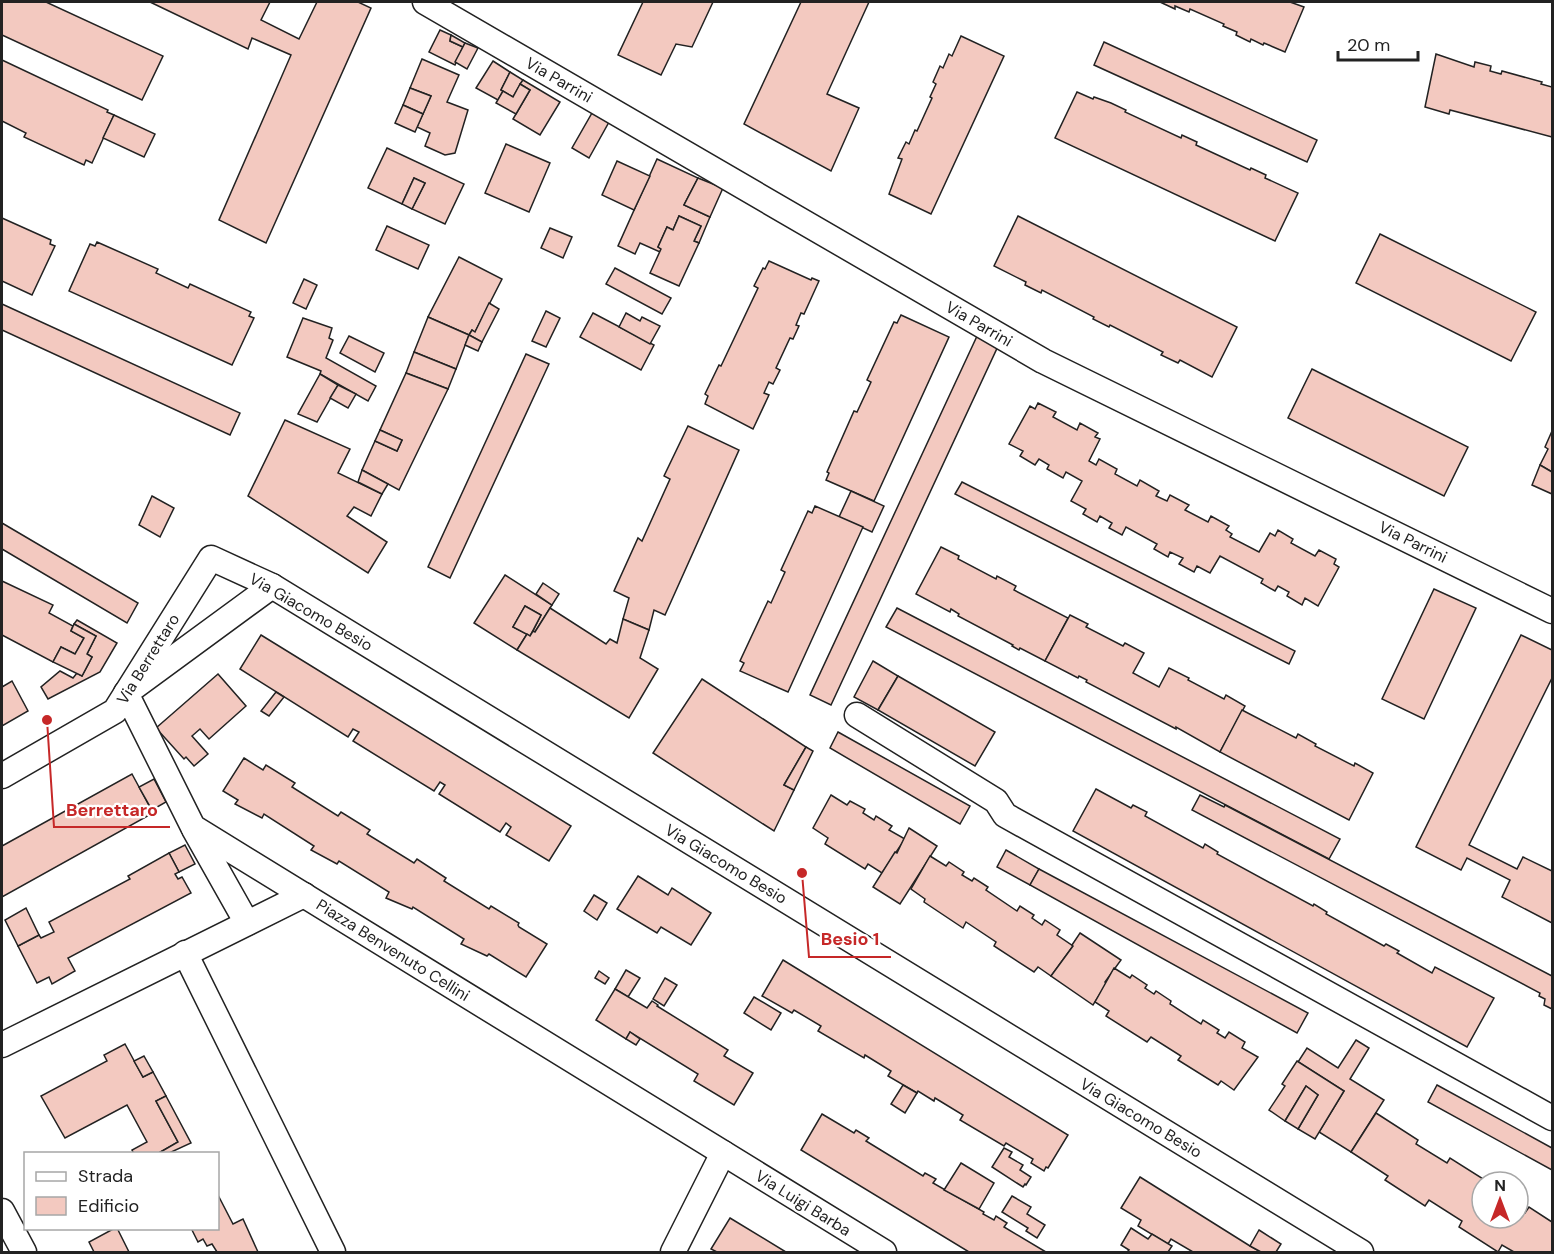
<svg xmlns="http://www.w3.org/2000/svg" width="1554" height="1254" viewBox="0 0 1554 1254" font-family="'DM Sans',sans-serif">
  <rect width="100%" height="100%" fill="#fff"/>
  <g fill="#f3c9c0" stroke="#222" stroke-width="1.5">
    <path d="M2,2H46L163,56L142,100L2,35Z"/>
    <path d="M150,2H270L261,20L299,39L317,2H358L371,8L266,243L219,220L291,55L252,38L248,49Z"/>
    <path d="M643,2H713L692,47L676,44L661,75L618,55Z"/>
    <path d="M801,2H869L827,94L859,108L831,171L744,124Z"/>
    <path d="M1160,2H1290L1304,7L1285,52L1264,43L1263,45L1251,39L1250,42L1236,35L1237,32L1223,26L1224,24L1190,9L1189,12L1175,6V9Z"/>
    <path d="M440,30L451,35L450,41L463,47L455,65L429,52Z"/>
    <path d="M451,35L465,43L463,47L450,41Z"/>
    <path d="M961,36L1004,56L931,214L889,194L902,159L898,158L906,142L909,144L915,130L917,131L932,98L930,97L936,84L933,82L940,66L943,68L949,54L952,56Z"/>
    <path d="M1104,42L1317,140L1307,162L1094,65Z"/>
    <path d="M465,43L478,48L467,69L455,62Z"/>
    <path d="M1436,54L1474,67L1475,62L1491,66L1490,71L1501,74L1502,71L1542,82L1541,84L1552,87V137L1450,110L1449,114L1425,107Z"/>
    <path d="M422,59L459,75L447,102L468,110L455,153L445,155L425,146L430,133L417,127L431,96L410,88Z"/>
    <path d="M2,60L108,110L107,112L114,115L92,163L86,160L84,165L24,137L26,133L2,121Z"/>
    <path d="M493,61L510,72L501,90L503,91L498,100L476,88Z"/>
    <path d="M510,72L523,80L513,97L501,90Z"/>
    <path d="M523,80L560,102L540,135L513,119L530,90L520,84Z"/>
    <path d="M520,84L530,90L516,114L496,103L503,91L513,97Z"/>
    <path d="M410,88L431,96L423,114L403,105Z"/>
    <path d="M1077,92L1093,99L1094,97L1111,103L1126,110L1125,112L1181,138L1182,135L1197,142L1196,145L1250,170L1251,168L1266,175L1265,178L1298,193L1275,241L1055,138Z"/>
    <path d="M403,105L423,114L415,132L395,123Z"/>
    <path d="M592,113L609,122L589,158L572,148Z"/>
    <path d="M114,115L155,134L144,157L103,138Z"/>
    <path d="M506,144L550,163L529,212L485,193Z"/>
    <path d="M387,148L464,184L445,224L412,209L425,183L414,178L402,204L368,188Z"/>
    <path d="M657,159L698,178L684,205L710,217L699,243L694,241L701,226L679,216L673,230L667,227L658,247L661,249L660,252L640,243L635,254L618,246Z"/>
    <path d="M617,161L650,176L634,210L602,195Z"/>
    <path d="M414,178L425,183L412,209L402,204Z"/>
    <path d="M698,178L723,188L710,217L684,205Z"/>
    <path d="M679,216L701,226L694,241L699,243L679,286L650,273L661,249L658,247L667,227L673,230Z"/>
    <path d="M1018,216L1237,327L1212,377L1180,360L1178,363L1161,355L1163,352L1110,325L1109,327L1093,319L1094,317L1042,290L1041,293L1025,285L1026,282L994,266Z"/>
    <path d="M2,218L51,240L50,244L55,246L32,295L2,281Z"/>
    <path d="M387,226L429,245L418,269L376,250Z"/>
    <path d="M550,228L572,237L563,258L541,248Z"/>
    <path d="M1380,234L1536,312L1511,361L1356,283Z"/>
    <path d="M97,242L158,269L156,273L188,288L190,284L251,312L249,316L254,318L232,365L69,291L90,244L95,246Z"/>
    <path d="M459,257L502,279L475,332L472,330L469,335L428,317Z"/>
    <path d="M769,261L811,280L812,278L819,281L804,314L801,313L796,325L799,326L793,339L790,338L776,368L780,370L773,384L769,382L764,393L769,395L753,429L705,404L708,396L705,394L719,365L721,366L758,288L754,286L763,268L765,269Z"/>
    <path d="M615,268L671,298L662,314L606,284Z"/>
    <path d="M304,279L317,285L306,309L293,303Z"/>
    <path d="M489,303L499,309L482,342L469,335L472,330L475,332Z"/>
    <path d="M2,304L240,413L230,435L2,330Z"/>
    <path d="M546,311L560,318L546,347L532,341Z"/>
    <path d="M593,313L654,345L641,370L580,337Z"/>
    <path d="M626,313L640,321L642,317L660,326L650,344L619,327Z"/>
    <path d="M901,315L949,337L874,501L826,480L829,473L827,472L854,411L857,412L871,382L867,380L894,322L897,323Z"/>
    <path d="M428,317L469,335L456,369L414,352Z"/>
    <path d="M303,318L332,328L329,338L333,340L326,358L376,386L368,401L320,374L321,371L287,357Z"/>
    <path d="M978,334L999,344L831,705L810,695Z"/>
    <path d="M469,335L482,342L478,351L465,345Z"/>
    <path d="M349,336L384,353L375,372L340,353Z"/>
    <path d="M414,352L456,369L448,389L406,373Z"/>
    <path d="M526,354L549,364L450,578L428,567Z"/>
    <path d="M1312,369L1468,447L1444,496L1288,418Z"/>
    <path d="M406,373L448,389L399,490L362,470L375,441L397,451L402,440L380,430Z"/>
    <path d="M320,374L338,385L317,422L298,414Z"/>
    <path d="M338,385L356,394L348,408L330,398Z"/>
    <path d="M1038,403L1056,412L1053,417L1077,430L1080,423L1098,433L1095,437L1100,439L1089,461L1096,465L1099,459L1117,469L1115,474L1137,486L1140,480L1159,491L1156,496L1167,501L1170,495L1189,505L1185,510L1208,522L1211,516L1229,526L1226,530L1232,534L1230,537L1259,552L1270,533L1275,536L1278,530L1293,539L1291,543L1315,556L1319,550L1336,559L1334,564L1339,567L1318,606L1305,598L1302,605L1287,596L1289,592L1278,586L1275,591L1261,583L1263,579L1220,556L1210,573L1197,566L1194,572L1179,564L1183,558L1170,552L1168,557L1154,549L1157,544L1126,527L1122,535L1109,528L1112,523L1100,516L1097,522L1083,514L1086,509L1071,501L1082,481L1066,472L1063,478L1047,469L1049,465L1039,459L1035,465L1020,456L1023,451L1009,444L1030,406L1035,409Z"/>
    <path d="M285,420L350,449L338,473L382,494L371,516L354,507L347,516L387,542L368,573L248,496Z"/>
    <path d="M688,426L739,450L665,615L654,610L649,630L623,619L629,598L614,591L638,538L642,541L670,479L664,476Z"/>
    <path d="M380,430L402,440L397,451L375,441Z"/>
    <path d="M1552,431V472L1540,465L1548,449L1545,447Z"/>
    <path d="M1540,465L1552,472V494L1532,485Z"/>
    <path d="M362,470L388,484L382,494L358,482Z"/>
    <path d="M962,482L1295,651L1289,664L955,494Z"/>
    <path d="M851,491L884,506L872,532L839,517Z"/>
    <path d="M152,496L174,508L160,537L139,525Z"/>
    <path d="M815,506L863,527L788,692L740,671L744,663L740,661L768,601L771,603L785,572L781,570L808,511L812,513Z"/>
    <path d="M2,523L138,603L127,623L2,549Z"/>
    <path d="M941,547L959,556L958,559L996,579L997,576L1016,586L1014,590L1068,618L1045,661L1020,648L1019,650L1012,646L1013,645L958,616L959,614L951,609L950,612L916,594Z"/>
    <path d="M505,575L552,605L535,632L533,631L541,615L525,606L513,627L527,634L517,650L474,623Z"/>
    <path d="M2,581L53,605L49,613L73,626L71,631L84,638L75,654L61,647L53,662L2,635Z"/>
    <path d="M543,583L559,594L552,605L536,594Z"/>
    <path d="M1434,589L1476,608L1424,719L1382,699Z"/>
    <path d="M525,606L541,615L530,636L513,627Z"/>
    <path d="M550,608L606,644L610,639L617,643L623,619L649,630L640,658L658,669L629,718L517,650L527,634L530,636L533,631L535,632Z"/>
    <path d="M897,608L1340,839L1329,859L886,627Z"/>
    <path d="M1070,615L1088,624L1086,627L1123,646L1125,643L1144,653L1133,673L1159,687L1169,668L1189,678L1188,680L1224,699L1226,695L1245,706L1220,752L1176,727V729L1086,682L1087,680L1079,676L1078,678L1045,661Z"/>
    <path d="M77,620L117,643L100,672L48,699L41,687L60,671L73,678L77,673L82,676L92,657L87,654L96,636L74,624Z"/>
    <path d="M74,624L96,636L87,654L92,657L82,676L53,662L61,647L75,654L84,638L71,631Z"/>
    <path d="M261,635L571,826L549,861L506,835L511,827L506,823L500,832L439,794L445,785L440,782L434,791L353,741L359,732L353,729L348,737L240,669Z"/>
    <path d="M1521,635L1552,650V678L1469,845L1517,869L1523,857L1552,871V923L1502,897L1510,880L1467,858L1461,870L1416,847Z"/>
    <path d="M873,661L898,676L878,710L854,697Z"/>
    <path d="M218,674L246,706L209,739L200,729L192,736L208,754L194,766L186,757L184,759L156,728Z"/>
    <path d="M898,676L995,732L975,766L878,710Z"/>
    <path d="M702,679L806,747L784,785L794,790L774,831L653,753Z"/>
    <path d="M12,681L28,711L2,726V687Z"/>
    <path d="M276,692L284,697L269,716L261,711Z"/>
    <path d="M1242,710L1296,738L1298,734L1316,744L1315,746L1354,766L1355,763L1373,773L1349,820L1220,752Z"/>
    <path d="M838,732L970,806L960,824L830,748Z"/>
    <path d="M806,747L813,751L794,790L784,785Z"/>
    <path d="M244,758L263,770L266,765L295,783L292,787L338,816L341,812L370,830L367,834L414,863L417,859L446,878L444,881L489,909L491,906L519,923L518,925L519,927L547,944L526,977L489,954L487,956L461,944L464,939L413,907L412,909L386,898L389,892L339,861L337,864L311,850L314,846L264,814L262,818L235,804L238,800L223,791Z"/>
    <path d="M132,774L153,813L2,897V846Z"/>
    <path d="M154,779L166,802L152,810L139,787Z"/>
    <path d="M1096,789L1131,808L1133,805L1147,812L1145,816L1203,848L1205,844L1218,852L1217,854L1313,906L1314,904L1327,912L1326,914L1384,946L1386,944L1399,951L1397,953L1432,973L1435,967L1494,998L1467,1047L1073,831Z"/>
    <path d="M831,795L847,805L850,801L865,809L863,813L874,820L876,816L892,826L889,830L905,839L882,873L868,864L865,869L825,844L828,838L813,828Z"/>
    <path d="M1200,795L1224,807L1225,805L1552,976V1009L1544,1005L1545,999L1539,996L1540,993L1192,810Z"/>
    <path d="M909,828L937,846L900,904L873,887L895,852L897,853Z"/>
    <path d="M185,845L195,864L179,872L169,853Z"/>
    <path d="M1006,850L1039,869L1030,885L997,867Z"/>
    <path d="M169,853L179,872L175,874L178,879L182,877L191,893L68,958L75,971L52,984L49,977L37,983L18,946L39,935L41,938L54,932L49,922L130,879L128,876Z"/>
    <path d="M930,856L946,866L949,862L964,872L962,875L972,881L974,878L988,887L986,890L1017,911L1020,906L1034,915L1032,918L1042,925L1045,920L1060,930L1057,935L1073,946L1051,976L1038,967L1034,972L994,946L996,942L966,922L963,928L924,902L925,899L911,889Z"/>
    <path d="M1039,869L1308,1013L1297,1033L1030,885Z"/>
    <path d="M638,876L668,895L672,888L711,913L691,945L661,927L657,933L617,909Z"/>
    <path d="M594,895L607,903L597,920L584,911Z"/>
    <path d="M26,908L39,935L18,946L5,920Z"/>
    <path d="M1080,933L1121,960L1105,982L1107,983L1093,1005L1051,976L1073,946L1072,945Z"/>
    <path d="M783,960L1068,1135L1048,1168L1046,1167L1044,1171L1031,1163L1033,1159L1006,1143L1004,1146L960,1120L963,1115L935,1098L934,1101L918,1091L917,1093L888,1076L891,1071L865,1055L864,1058L818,1031L821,1026L794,1010L792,1013L762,996Z"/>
    <path d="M1114,968L1130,978L1132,975L1147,985L1145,988L1154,994L1156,991L1171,1001L1170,1004L1201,1024L1203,1020L1219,1030L1217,1033L1225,1038L1229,1032L1245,1042L1242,1048L1258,1057L1234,1090L1221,1081L1218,1085L1178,1060L1181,1056L1151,1037L1147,1042L1106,1016L1109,1011L1095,1002Z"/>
    <path d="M626,970L640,978L628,997L615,989Z"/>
    <path d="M599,971L609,978L605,984L595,978Z"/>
    <path d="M665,978L677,985L664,1006L653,999Z"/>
    <path d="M615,989L647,1008L652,1001L658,1005L657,1006L728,1050L724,1056L753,1073L734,1105L694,1081L698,1074L630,1032L626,1039L596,1020Z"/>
    <path d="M754,997L781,1013L771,1030L744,1013Z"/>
    <path d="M630,1032L640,1039L636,1045L626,1039Z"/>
    <path d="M1356,1040L1369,1048L1350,1079L1384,1100L1351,1152L1319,1132L1344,1091L1298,1062L1307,1048L1338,1068Z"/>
    <path d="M125,1044L143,1077L153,1072L166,1096L156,1101L178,1142L157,1154H134L132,1150L147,1142L127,1105L65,1138L41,1096L107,1061L104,1055Z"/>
    <path d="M144,1056L153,1072L143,1077L134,1061Z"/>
    <path d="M1297,1061L1344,1091L1315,1139L1298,1129L1318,1095L1306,1086L1285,1121L1269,1110L1285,1086L1282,1084Z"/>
    <path d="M903,1085L917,1093L905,1113L891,1104Z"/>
    <path d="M1437,1085L1552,1148V1170L1428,1102Z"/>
    <path d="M1306,1086L1318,1095L1298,1129L1285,1121Z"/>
    <path d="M166,1096L191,1143L167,1154H157L178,1142L156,1101Z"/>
    <path d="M1376,1113L1418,1140L1416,1144L1447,1163L1450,1158L1488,1182H1482V1218H1518V1208L1525,1213L1529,1207L1552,1222V1252H1514L1502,1245L1498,1252L1459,1227L1462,1221L1429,1200L1425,1206L1385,1180L1388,1176L1351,1152Z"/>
    <path d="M822,1114L854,1133L856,1130L869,1138L866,1141L923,1176L925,1173L936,1179L933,1183L984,1212L983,1214L994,1220L996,1216L1007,1223L1004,1227L1046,1252H969L801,1150Z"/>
    <path d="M1004,1148L1012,1152L1009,1157L1023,1165L1020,1170L1031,1177L1026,1185L1025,1184L1023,1187L992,1167Z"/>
    <path d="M961,1163L994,1183L979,1209L944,1190Z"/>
    <path d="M1140,1177L1250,1246L1261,1252H1193L1171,1239L1168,1244L1138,1226L1141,1220L1121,1208Z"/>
    <path d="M218,1195L233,1224L243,1219L258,1252H217L212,1244L207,1246L203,1239L198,1242L191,1228H218Z"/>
    <path d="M1012,1196L1031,1207L1027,1214L1045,1225L1037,1238L1026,1231L1028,1228L1002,1212Z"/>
    <path d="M730,1218L786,1252H717L711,1249Z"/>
    <path d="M115,1228H117L129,1252H93H94L89,1242Z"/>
    <path d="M1131,1228L1148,1239L1152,1234L1172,1246L1168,1252H1127L1129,1250L1121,1245Z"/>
    <path d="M1259,1230L1281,1244L1276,1252H1261L1250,1246Z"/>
  </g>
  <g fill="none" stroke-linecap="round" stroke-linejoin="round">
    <defs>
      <g id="minor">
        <path d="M425,2L1043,361L1552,611"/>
        <path d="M272,586L126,693L193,827L884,1252"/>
        <path d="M857,715L996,801L1005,815L1552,1118"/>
        <path d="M2,776L115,711L211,558L272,586L1361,1252"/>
        <path d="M194,829L247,923"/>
        <path d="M185,953L333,1252"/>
        <path d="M2,1045L304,895"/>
        <path d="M2,1211L24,1252"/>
        <path d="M673,1252L723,1153"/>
      </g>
    </defs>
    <use href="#minor" stroke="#222" stroke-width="27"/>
    <use href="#minor" stroke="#fff" stroke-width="24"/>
  </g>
  <g text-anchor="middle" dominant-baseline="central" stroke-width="4.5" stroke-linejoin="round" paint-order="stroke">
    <g font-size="16" fill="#222" stroke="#fff">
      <text transform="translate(559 80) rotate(30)">Via Parrini</text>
      <text transform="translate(979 324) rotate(30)">Via Parrini</text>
      <text transform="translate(1413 542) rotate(26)">Via Parrini</text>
      <text transform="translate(311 612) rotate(30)">Via Giacomo Besio</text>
      <text transform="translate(148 659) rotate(-58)">Via Berrettaro</text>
      <text transform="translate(726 864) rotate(31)">Via Giacomo Besio</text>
      <text transform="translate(393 950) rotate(32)">Piazza Benvenuto Cellini</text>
      <text transform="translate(1141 1118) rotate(31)">Via Giacomo Besio</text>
      <text transform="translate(803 1203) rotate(32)">Via Luigi Barba</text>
    </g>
  </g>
  <path fill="none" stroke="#c62828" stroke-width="2" d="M47 720L54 827H170M802 873L809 957H891"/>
  <g fill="#c62828" stroke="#fff" stroke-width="2">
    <circle cx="47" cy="720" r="6"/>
    <circle cx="802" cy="873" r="6"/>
  </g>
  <g font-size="18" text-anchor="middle" font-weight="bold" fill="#c62828" stroke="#fff" stroke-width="4.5" stroke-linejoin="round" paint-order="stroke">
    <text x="112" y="816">Berrettaro</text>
    <text x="850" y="945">Besio 1</text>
  </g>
  <rect width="1554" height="1254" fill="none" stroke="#222222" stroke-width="6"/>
  <rect x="24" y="1152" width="195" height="78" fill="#ffffff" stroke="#a7a7a7" stroke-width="1.5"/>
  <rect x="36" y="1172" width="30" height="9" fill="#ffffff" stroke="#a7a7a7" stroke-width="1.5"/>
  <text x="78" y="1182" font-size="18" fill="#222222">Strada</text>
  <rect x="36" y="1197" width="30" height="18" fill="#f3c9c0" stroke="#a7a7a7" stroke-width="1.5"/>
  <text x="78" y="1212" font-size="18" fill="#222222">Edificio</text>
  <g transform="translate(1500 1200)"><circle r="28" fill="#ffffff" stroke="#a7a7a7" stroke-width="1.5"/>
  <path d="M0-4.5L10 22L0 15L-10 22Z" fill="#c62828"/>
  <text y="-9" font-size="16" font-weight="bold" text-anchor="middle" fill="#222222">N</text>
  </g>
  <path d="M1338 51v9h80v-9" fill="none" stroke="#222222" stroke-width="3"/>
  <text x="1347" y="51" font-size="18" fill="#222222" stroke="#ffffff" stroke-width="4.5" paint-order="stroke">20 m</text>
</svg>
